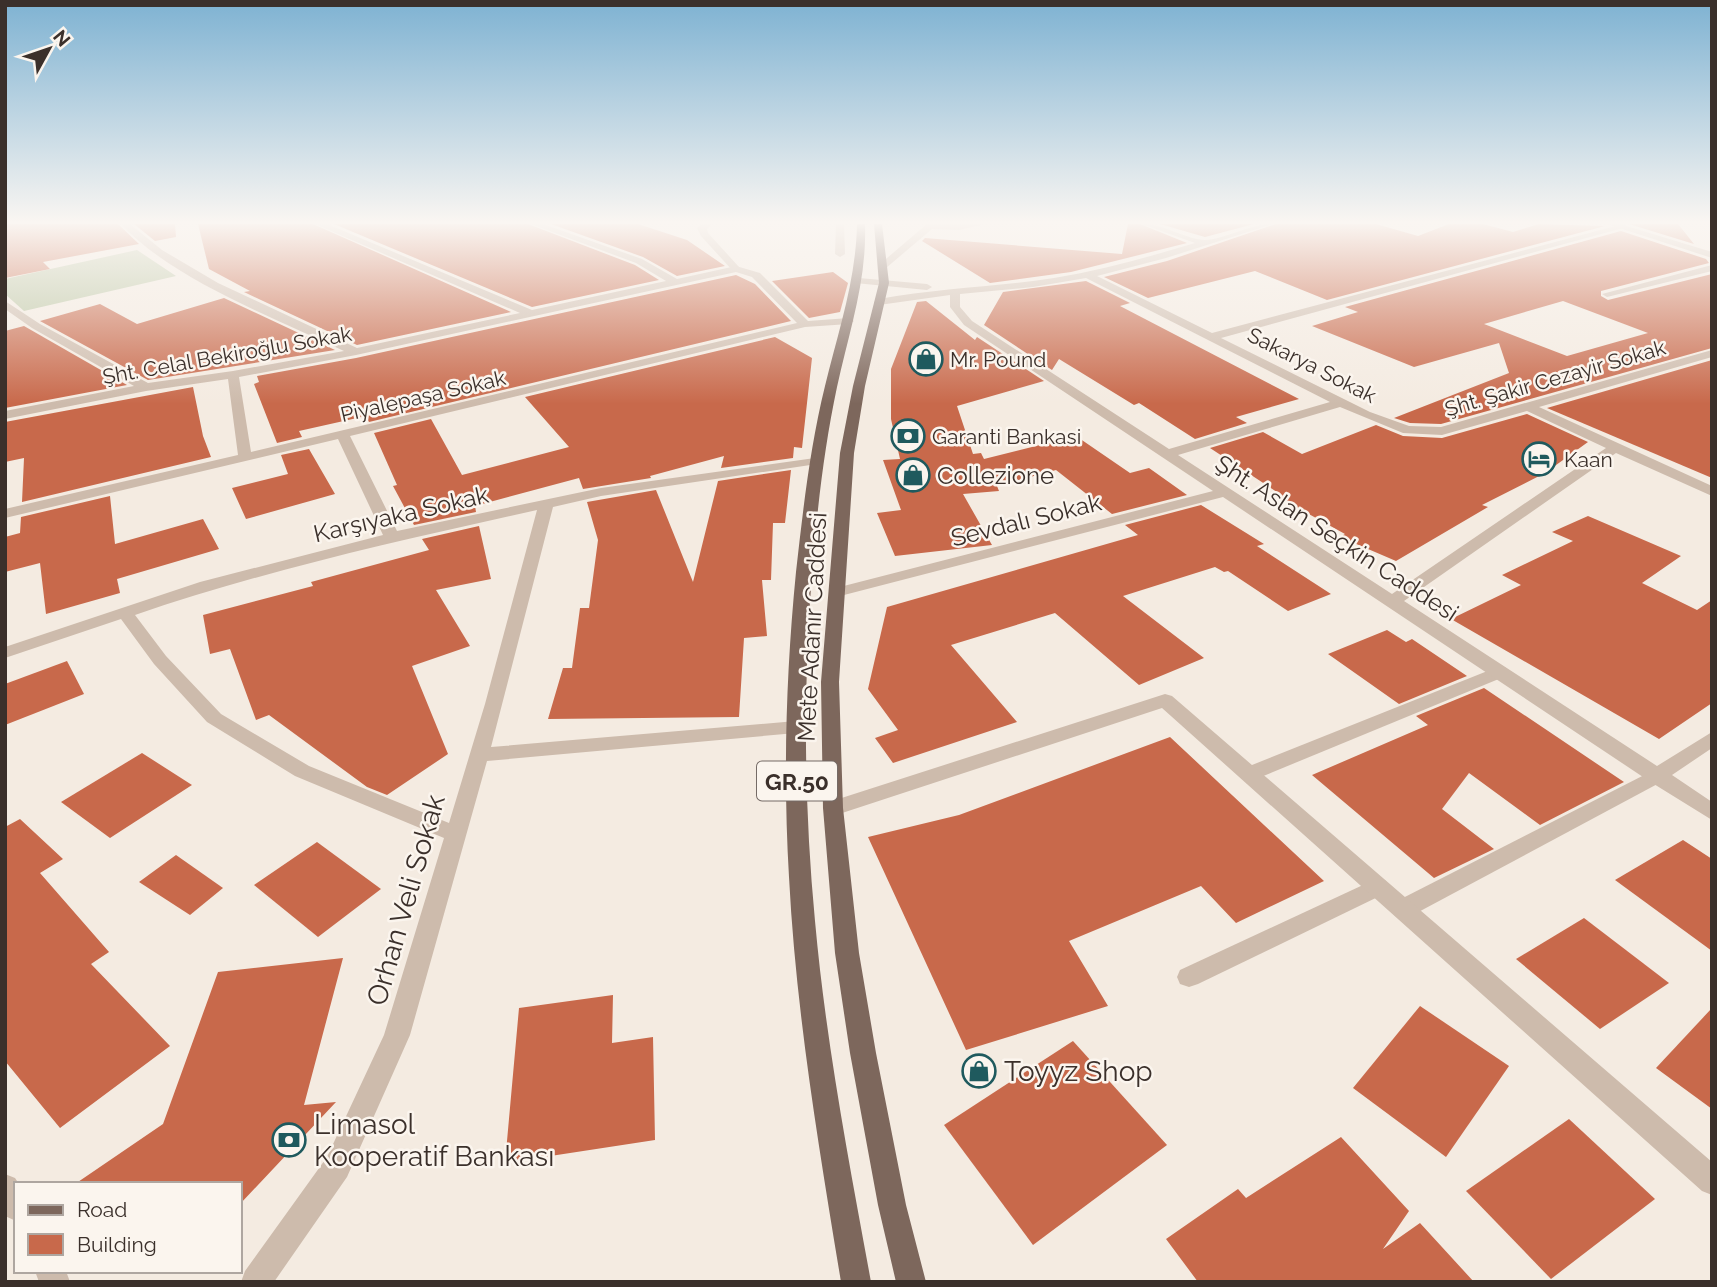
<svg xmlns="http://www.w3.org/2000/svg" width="1717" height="1287" viewBox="0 0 1717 1287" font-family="Raleway,sans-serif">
  <rect width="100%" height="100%" fill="#f4ebe1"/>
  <path fill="#b8c4a0" d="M137,250L176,276L24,311L5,294V279Z"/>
  <g fill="#c8694b" fill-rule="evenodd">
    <path d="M5,224H118L139,244L43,262L50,269L5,278Z"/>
    <path d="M134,224H175L176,237L155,241Z"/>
    <path d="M198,224H313L511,312L357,345L244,292L250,291L209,269Z"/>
    <path d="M334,224H528L635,265L659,280L532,307Z"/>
    <path d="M551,224H638L687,240L725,266L677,276L643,257Z"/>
    <path d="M1128,224H1140L1187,243L1071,272L990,283L922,241L925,238L1122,254Z"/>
    <path d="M1160,224H1254L1205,237Z"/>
    <path d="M1276,224H1376L1418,236L1449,224H1483L1513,232L1539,224L1605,226L1327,300L1255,271L1148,298L1104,277L1167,261Z"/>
    <path d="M1629,224H1678L1694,244Z"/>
    <path d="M1621,231L1706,259L1709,263L1601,291V296L1608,300L1712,274V348L1441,424L1410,423L1394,418L1509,373L1499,343L1414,367L1312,326L1358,312L1345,307ZM1563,301L1648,333L1567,356L1484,324Z"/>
    <path d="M833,272L848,283L840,312L809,318L772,281Z"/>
    <path d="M736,275L755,284L791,321L369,422L366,416L299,431L302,437L277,443L254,384L259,382L257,376L356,358Z"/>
    <path d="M1086,281L1130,303L1120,306L1299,399L1236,417L1247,423L1195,439L1139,403L1134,405L1059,359L1052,370L984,325L1003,292Z"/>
    <path d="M224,298L335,350L148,380L40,321L100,304L137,324Z"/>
    <path d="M926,301L975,340L977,337L1044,381L957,406L973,454L981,453L984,459L1076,436L1130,473L1149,468L1187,495L1112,514L1056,470L997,486L999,491L963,494L992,545L895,556L877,513L901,510L883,460L900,459L891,419V369L917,302Z"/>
    <path d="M24,326L31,330L127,385L5,408V331Z"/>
    <path d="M775,337L812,358L802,448L794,447L793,458L721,468L724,456L650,476L651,478L583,489L579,478L475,506L476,512L414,525L393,486L397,485L374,433L431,419L462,475L569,447L525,397Z"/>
    <path d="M1712,360V478L1547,408Z"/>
    <path d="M193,387L203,436L211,457L22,502L24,458L5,462V422Z"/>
    <path d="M1527,414L1588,442L1545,473L1482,505L1488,507L1396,561L1340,537L1345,534L1278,497L1283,496L1210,448L1263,432L1302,454L1376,425L1403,436L1442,438Z"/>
    <path d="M309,449L335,494L246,519L232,488L288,474L281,455Z"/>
    <path d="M791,470L785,523H773L771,580H762L767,636L744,638L739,717L548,719L563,668H572L580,608H589L598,540L587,502L656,490L693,582L718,481Z"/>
    <path d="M110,496L115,544L203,519L219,549L117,579L120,593L46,614L40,563L5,572V537L20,533L21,517Z"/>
    <path d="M1201,505L1264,544L1257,546L1331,594L1288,611L1228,571L1224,572L1215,567L1123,596L1204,658L1139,685L1055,613L951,645L1017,722L893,763L875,738L898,730L868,689L887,607L1138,535L1125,525Z"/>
    <path d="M1588,516L1681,556L1642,583L1697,610L1712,600V703L1659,739L1451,619L1521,585L1502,575L1573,541L1552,532Z"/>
    <path d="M479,526L491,579L436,590L470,646L412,666L448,754L387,795L367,787L269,715L256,720L230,649L210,654L203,615L313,586L311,582L429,550L422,539Z"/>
    <path d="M1387,630L1406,642L1412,639L1467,676L1399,704L1328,654Z"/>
    <path d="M67,661L84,694L5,725V684Z"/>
    <path d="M1484,688L1624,782L1540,825L1469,773L1442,809L1494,849L1434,878L1312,775L1428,725L1416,716Z"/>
    <path d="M1170,737L1324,881L1236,923L1201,886L1069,941L1108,1006L966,1050L868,837L959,815Z"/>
    <path d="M142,753L192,785L110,838L61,802Z"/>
    <path d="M20,819L63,859L40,873L109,952L91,964L170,1046L60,1128L5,1061V827Z"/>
    <path d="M1683,840L1712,859V951L1615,880Z"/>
    <path d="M317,842L381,889L318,937L254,885Z"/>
    <path d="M176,855L223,888L190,915L139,882Z"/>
    <path d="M1584,918L1669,983L1600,1029L1516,959Z"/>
    <path d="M343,958L304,1105L336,1102L240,1204V1184H75L163,1124L218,972Z"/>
    <path d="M613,995L612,1043L653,1037L655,1140L505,1163L519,1008Z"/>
    <path d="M1420,1006L1509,1066L1446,1157L1353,1088Z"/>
    <path d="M1712,1008V1109L1656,1068Z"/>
    <path d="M1073,1041L1167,1145L1033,1245L944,1125Z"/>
    <path d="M1569,1119L1655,1199L1551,1279L1466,1191Z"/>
    <path d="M1341,1137L1409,1211L1383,1249L1420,1223L1474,1282H1198L1166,1239L1238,1189L1246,1198Z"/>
  </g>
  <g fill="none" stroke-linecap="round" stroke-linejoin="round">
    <g fill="#cdbbac" fill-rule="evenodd">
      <path d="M702,224H712L707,229L708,233L739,267V271H733L701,236L697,228Z"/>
      <path d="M836,224H844L845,254L840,257L835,254Z"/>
      <path d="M1712,265V271L1607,297L1602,294Z"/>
      <path d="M1500,666L1506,668L1509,672L1506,676L1256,779H1242L1239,774L1242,769Z"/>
      <path d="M1656,769L1663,771L1666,776L1663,781L1411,916L1403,918L1395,916L1392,909L1395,902Z"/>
      <path d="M1378,878L1386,881L1389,887L1386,893L1198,984L1189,987L1180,984L1177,977L1180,970Z"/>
    </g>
    <g fill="#cdbbac" fill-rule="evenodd">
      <path d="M121,224H130L162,250L218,283L357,348L520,313L315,224H327L532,310L666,281L636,263L531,224H543L642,259L677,279L736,266L760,273L808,321L849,318L854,321L849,324L805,327L350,436L397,531L601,488L822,457L824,460L817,464L601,496L553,507L491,747L796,721L803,722L806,727L803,732L796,733L487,761L410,1035L347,1177L274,1282H241L245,1271L327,1157L384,1035L444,838L295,776L207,722L154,664L121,619L5,658V647L200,582L383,535L338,439L5,518V509L238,455L228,379L146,391L5,419V411L134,386L32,328L5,309V301L40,324L148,383L233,371L344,351C275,318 173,280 121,224ZM736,272L752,277L797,323L251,452L239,377L356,355ZM537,510L485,704L449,823L309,766L221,714L166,656L135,615C266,570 402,540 537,510Z"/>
      <path d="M927,224H985L959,230L932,229L886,268H880V264Z"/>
      <path d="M1142,224C1165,224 1184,239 1205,240C1223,240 1249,224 1273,224L1166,258L1097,276L1212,333L1623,224V228L1221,338L1370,412L1409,426L1441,427L1712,350V357L1539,407L1712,486V496L1616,453L1404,601L1657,766L1712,732V748L1672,775L1712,802V820L1649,781L1223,497L844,595H832L830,592L832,589L1213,491L964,325L950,307V295L879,305L874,302L879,299C938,288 995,287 1054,278C1102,270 1149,257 1195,243ZM1086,278L1330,402L1169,449L972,321L960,307V294L1033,287ZM1340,407L1403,433L1442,435L1527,411L1606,448L1392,594L1178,455Z"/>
      <path d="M859,278L927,284L932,287L927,290L855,283L854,281Z"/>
      <path d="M1165,694L1172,696L1712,1162V1195L1702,1191L1162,708L833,816L826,813L823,808L826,803Z"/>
    </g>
    <g fill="#cdbbac" fill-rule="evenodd">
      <path d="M1607,224H1620L1712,252V258Z"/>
      <path d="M5,1174L15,1178L19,1184H16V1221L5,1216Z"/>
      <path d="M35,1271H66L70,1282H39Z"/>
    </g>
    <g fill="#7d675c" fill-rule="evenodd">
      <path d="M857,224H865C867,281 849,332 837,387C824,448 817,511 812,573C803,689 804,805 815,921C826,1043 849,1162 871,1282H841C819,1148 796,1013 789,877C783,776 786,673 796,572C803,510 810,447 825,386C838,332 856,281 857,224Z"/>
      <path d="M874,224H882L889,283L865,386L854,453L839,682L843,808L859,953L876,1053L906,1205L926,1282H896L878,1205L850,1053L835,953L823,808L821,682L840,453L853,386L879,283Z"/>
    </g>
  </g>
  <linearGradient id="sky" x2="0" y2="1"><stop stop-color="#7eb2d2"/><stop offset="0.55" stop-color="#faf6f2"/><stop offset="1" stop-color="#faf6f2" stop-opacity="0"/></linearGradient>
  <rect width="1717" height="404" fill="url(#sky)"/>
  <defs>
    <symbol id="shop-ring" viewBox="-11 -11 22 22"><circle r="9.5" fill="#fbf5ee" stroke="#1f5a5e" stroke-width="1.5"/><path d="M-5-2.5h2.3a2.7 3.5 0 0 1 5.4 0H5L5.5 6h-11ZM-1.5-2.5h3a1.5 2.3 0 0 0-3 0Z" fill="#1f5a5e"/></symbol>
    <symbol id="bank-ring" viewBox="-11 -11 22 22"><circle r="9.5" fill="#fbf5ee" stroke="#1f5a5e" stroke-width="1.5"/><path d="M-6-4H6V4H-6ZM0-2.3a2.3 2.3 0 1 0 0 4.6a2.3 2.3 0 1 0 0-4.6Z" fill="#1f5a5e"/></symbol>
    <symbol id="hotel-ring" viewBox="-11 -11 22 22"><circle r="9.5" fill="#fbf5ee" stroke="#1f5a5e" stroke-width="1.5"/><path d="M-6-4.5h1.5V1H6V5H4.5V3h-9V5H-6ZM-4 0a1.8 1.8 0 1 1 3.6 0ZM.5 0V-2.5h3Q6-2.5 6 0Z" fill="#1f5a5e"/></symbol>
  </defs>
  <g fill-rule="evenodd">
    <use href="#shop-ring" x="907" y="340" width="38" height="38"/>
    <use href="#bank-ring" x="889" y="417" width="38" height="38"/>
    <use href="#hotel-ring" x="1520" y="440" width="38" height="38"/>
    <use href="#shop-ring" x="894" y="456" width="38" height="38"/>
    <use href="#shop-ring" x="960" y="1052" width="38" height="38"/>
    <use href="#bank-ring" x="270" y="1121" width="38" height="38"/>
  </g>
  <g text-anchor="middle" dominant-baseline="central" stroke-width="5" stroke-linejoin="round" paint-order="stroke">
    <g font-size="21" fill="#3b302b" stroke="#fbf5ee">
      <text transform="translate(227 355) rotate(-10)">Şht. Celal Bekiroğlu Sokak</text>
      <text transform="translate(1312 365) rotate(27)">Sakarya Sokak</text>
      <text transform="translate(1555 378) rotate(-16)">Şht. Şakir Cezayir Sokak</text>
      <text transform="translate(423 396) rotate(-13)">Piyalepaşa Sokak</text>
    </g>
    <g font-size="21" fill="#3b302b" stroke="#fbf5ee" text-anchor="start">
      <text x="950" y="359">Mr. Pound</text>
      <text x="932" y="436">Garanti Bankasi</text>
      <text x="1564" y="459">Kaan</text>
    </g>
    <rect fill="#fbf5ee" stroke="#756b66" stroke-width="2" x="757" y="761.5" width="80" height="39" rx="5"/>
    <g font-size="23" font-weight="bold" fill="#3b302b">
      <text x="797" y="781">GR.50</text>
    </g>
    <g font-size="24" fill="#3b302b" stroke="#fbf5ee" text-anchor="start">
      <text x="937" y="475">Collezione</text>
    </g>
    <g font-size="24" fill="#3b302b" stroke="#fbf5ee">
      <text transform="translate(401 514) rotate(-13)">Karşıyaka Sokak</text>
      <text transform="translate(1026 520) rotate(-14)">Sevdalı Sokak</text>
      <text transform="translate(1337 538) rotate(33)">Şht. Aslan Seçkin Caddesi</text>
      <text transform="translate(812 627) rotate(-87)">Mete Adanır Caddesi</text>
    </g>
    <g font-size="28" fill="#3b302b" stroke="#fbf5ee">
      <text transform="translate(406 900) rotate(-74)">Orhan Veli Sokak</text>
    </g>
    <g font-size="28" fill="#3b302b" stroke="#fbf5ee" text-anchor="start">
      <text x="1004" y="1071">Toyyz Shop</text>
      <text x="314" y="1124">Limasol<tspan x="314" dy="32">Kooperatif Bankası</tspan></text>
    </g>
  </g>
  <rect width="1717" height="1287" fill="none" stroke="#3b302b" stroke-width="14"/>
  <rect x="14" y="1182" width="228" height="91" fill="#fbf5ee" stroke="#aea6a0" stroke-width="2"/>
  <rect x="28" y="1205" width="35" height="10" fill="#7d675c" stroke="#aea6a0" stroke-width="2"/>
  <text x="77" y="1217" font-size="21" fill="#3b302b">Road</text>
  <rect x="28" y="1234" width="35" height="21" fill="#c8694b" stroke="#aea6a0" stroke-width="2"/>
  <text x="77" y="1252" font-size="21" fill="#3b302b">Building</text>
  <g transform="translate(49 49) rotate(50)" stroke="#fbf5ee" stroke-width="5" paint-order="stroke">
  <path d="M0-5L12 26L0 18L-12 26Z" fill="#3b302b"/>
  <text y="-10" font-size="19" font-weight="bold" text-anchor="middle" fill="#3b302b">N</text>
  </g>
</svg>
